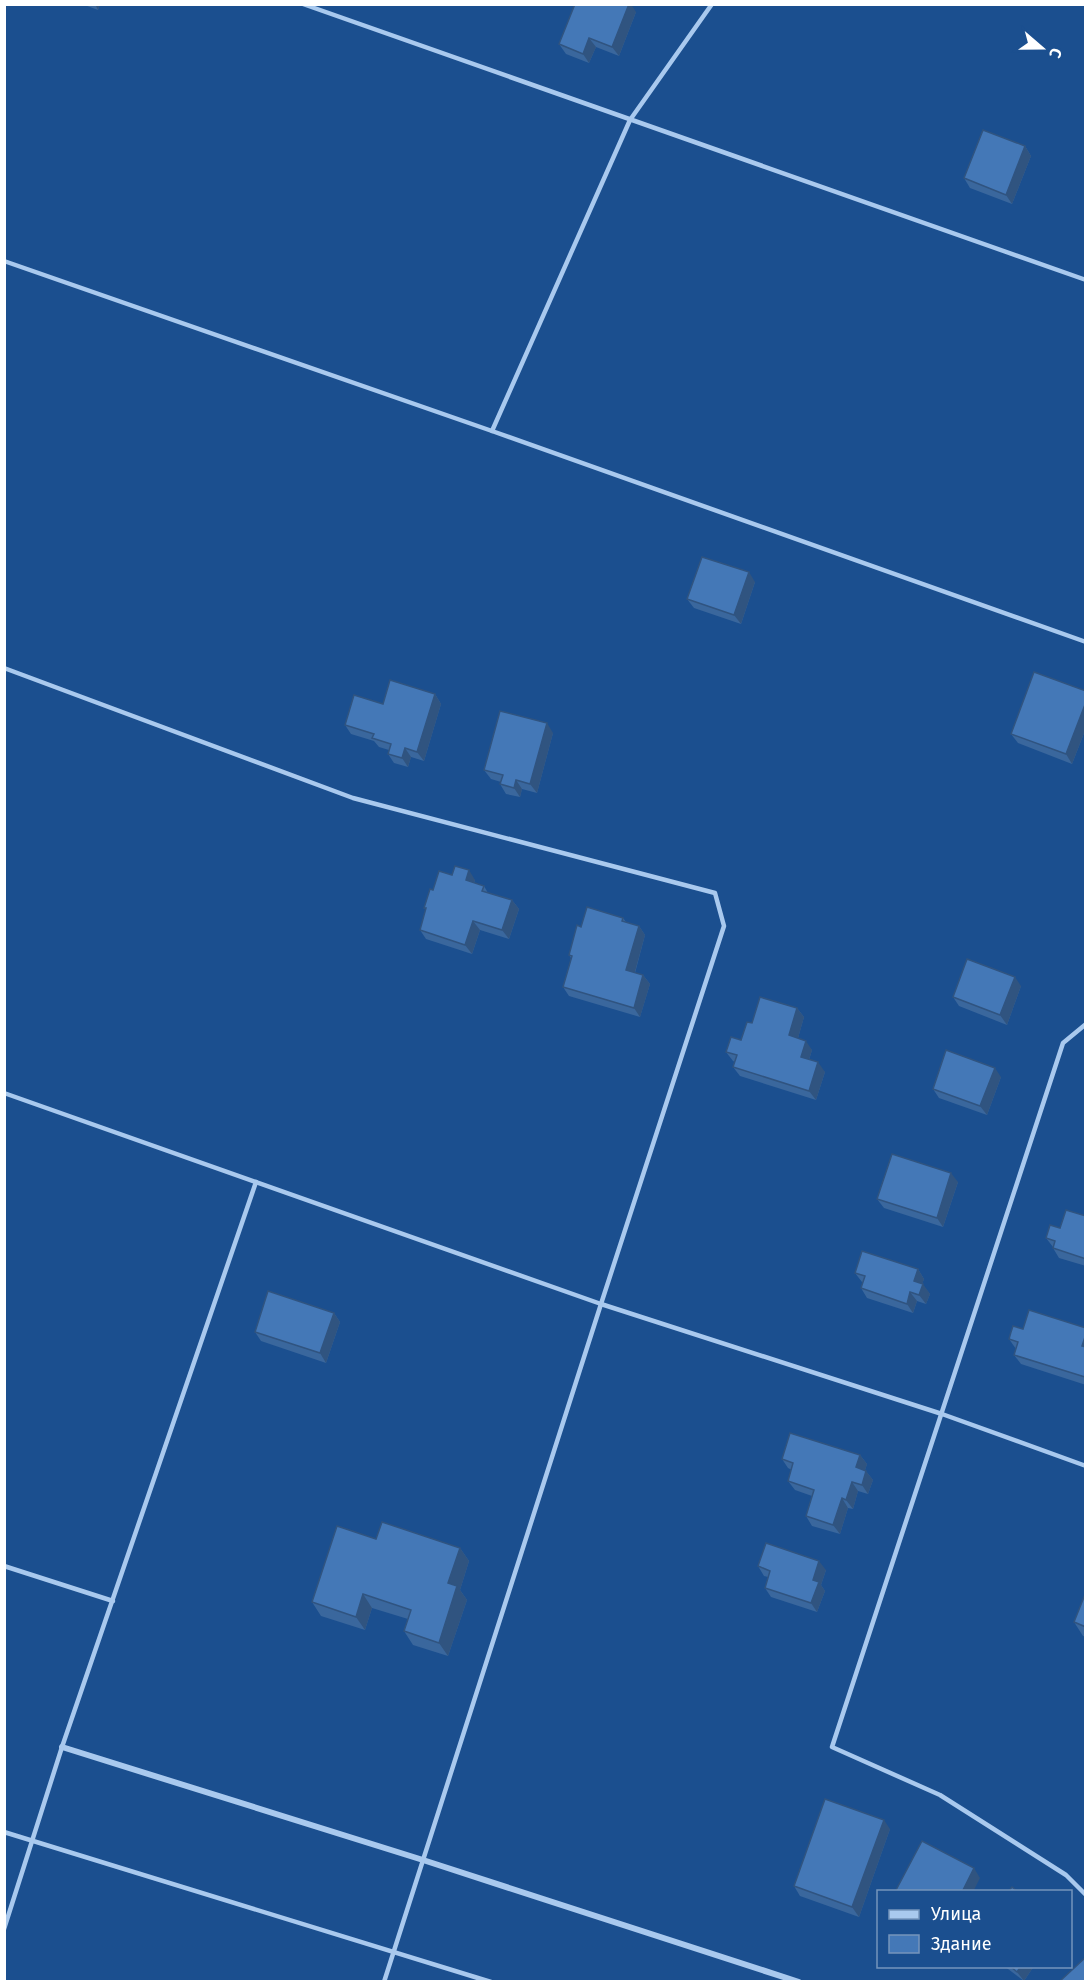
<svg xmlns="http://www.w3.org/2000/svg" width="1090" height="1986" viewBox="0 0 1090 1986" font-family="'Fira Sans',sans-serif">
  <rect width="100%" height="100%" fill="#1b4f8f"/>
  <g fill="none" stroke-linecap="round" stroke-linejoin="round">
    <g stroke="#a9c9ee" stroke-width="4.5">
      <path d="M303,4L1086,280"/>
      <path d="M4,261L492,431L1086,642"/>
      <path d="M492,431L630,120L712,4"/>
      <path d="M4,668L353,798L715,893L724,926L601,1304L384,1982"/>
      <path d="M1086,1024L1063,1043L832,1747L940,1795L1066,1875L1086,1895"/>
      <path d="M4,1093L601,1304L942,1414L1086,1466"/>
      <path d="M4,1566L113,1601"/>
      <path d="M4,1832L491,1982"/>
      <path d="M4,1929L62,1747L256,1182"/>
    </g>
    <path stroke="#a9c9ee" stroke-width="6" d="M62,1747L423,1860L799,1982"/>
  </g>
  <g fill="#3a679d">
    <path d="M82,4H100L98,10Z"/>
    <path d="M636,12L619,56L596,47L589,63L566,54L559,44Z"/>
    <path d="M1025,146L1031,156L1012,204L970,188L964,178Z"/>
    <path d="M755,582L741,624L694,608L687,599Z"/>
    <path d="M1086,691V728L1072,764L1018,743L1011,734Z"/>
    <path d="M435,694L441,704L424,761L411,757L408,767L394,763L388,754L389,750L379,747L374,741L351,734L345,725L383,704Z"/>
    <path d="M553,733L537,793L522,789L520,797L506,794L500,784L501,782L491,779L484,770Z"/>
    <path d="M452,875L475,880L474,883L484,886L488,893L512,900L519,909L509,939L480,930L472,954L426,939L420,930L426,910L424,908L433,890Z"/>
    <path d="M623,918L626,922L639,926L645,935L635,973L643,975L650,984L640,1017L569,996L563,987L571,958L569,955L581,927Z"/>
    <path d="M1021,986L1007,1025L959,1006L953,997Z"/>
    <path d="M797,1008L804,1017L798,1038L812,1050L809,1060L825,1072L816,1100L740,1076L733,1067L735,1062L733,1061L726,1052L741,1040L752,1023Z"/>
    <path d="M1001,1077L987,1115L939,1098L933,1089Z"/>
    <path d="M958,1182L943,1227L884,1208L877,1199Z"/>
    <path d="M1086,1216V1266L1059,1258L1053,1248V1247L1046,1238L1060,1228Z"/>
    <path d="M918,1269L924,1279L922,1284L930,1294L926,1304L917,1301L913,1313L867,1298L861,1288L863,1282H862L855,1273Z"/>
    <path d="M334,1313L340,1322L326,1363L261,1341L255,1332Z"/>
    <path d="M1086,1328V1385L1021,1364L1014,1355L1016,1349L1009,1339Z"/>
    <path d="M860,1455L867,1464L865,1470L873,1480L868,1494L858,1491L853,1509L848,1508L840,1534L812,1526L806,1516L812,1496L795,1490L788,1481L792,1470L788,1468L782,1459Z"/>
    <path d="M376,1539L460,1548L469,1561L460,1590L467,1600L448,1656L413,1645L404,1631L408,1619L372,1608L365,1630L321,1616L312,1602Z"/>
    <path d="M758,1566L826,1570L821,1585L825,1591L817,1612L771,1597L765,1588L768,1577L764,1576Z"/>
    <path d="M1086,1592V1637L1083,1636L1074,1622Z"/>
    <path d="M890,1829L859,1917L800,1896L794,1886Z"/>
    <path d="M1004,1966H1034L1024,1981Z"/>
  </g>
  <g fill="#305480">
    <path d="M95,4H100L98,10Z"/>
    <path d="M629,4H631L636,12L619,56L612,47Z"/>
    <path d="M589,38L596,47L589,63L583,54Z"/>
    <path d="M1025,146L1031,156L1012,204L1006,195Z"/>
    <path d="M749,572L755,582L741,624L734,615Z"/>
    <path d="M435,694L441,704L424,761L417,752Z"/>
    <path d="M1086,702V728L1072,764L1066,754Z"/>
    <path d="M547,723L553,733L537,793L530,784Z"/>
    <path d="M405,748L411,757L408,767L402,758Z"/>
    <path d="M516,780L522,789L520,797L514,788Z"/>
    <path d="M469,870L475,880L472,889L466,880Z"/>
    <path d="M512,900L519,909L509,939L502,930Z"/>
    <path d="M473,921L480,930L472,954L465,945Z"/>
    <path d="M639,926L645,935L633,979L626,970Z"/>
    <path d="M643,975L650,984L640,1017L634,1008Z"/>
    <path d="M1015,977L1021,986L1007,1025L1000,1015Z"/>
    <path d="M797,1008L804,1017L796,1045L789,1035Z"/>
    <path d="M806,1041L812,1050L807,1066L801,1057Z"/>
    <path d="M818,1062L825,1072L816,1100L809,1091Z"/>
    <path d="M995,1068L1001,1077L987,1115L980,1106Z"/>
    <path d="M951,1173L958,1182L943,1227L937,1218Z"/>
    <path d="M918,1269L924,1279L920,1290L914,1281Z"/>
    <path d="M923,1284L930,1294L926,1304L919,1295Z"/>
    <path d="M910,1292L917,1301L913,1313L907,1304Z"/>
    <path d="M334,1313L340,1322L326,1363L320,1353Z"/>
    <path d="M1086,1334V1352L1082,1346Z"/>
    <path d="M860,1455L867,1464L863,1477L856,1467Z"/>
    <path d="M866,1471L873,1480L868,1494L862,1485Z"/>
    <path d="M852,1482L858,1491L853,1509L846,1500Z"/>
    <path d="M842,1498L848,1508L840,1534L833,1525Z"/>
    <path d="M460,1548L469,1561L460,1590L467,1600L448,1656L439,1643L448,1583Z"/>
    <path d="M819,1561L826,1570L821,1585L825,1591L817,1612L811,1603L813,1580Z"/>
    <path d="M363,1594L372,1608L365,1630L356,1617Z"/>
    <path d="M884,1820L890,1829L859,1917L852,1907Z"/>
    <path d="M974,1868L980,1878L973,1892H962Z"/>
    <path d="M1021,1966H1034L1024,1981L1017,1972Z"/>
  </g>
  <g fill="#4478b7" stroke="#305480" stroke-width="1.5">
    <path d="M575,4H629L612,47L589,38L583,54L559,44Z"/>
    <path d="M983,130L1025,146L1006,195L964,178Z"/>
    <path d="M702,557L749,572L734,615L687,599Z"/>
    <path d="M1034,672L1086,691V702L1066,754L1011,734Z"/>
    <path d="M390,680L435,694L417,752L405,748L402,758L388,754L391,744L372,738L374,734L345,725L354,695L383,704Z"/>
    <path d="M500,711L547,723L530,784L516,780L514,788L500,784L503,775L484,770Z"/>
    <path d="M455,866L469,870L466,880L484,886L482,891L512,900L502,930L473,921L465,945L420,930L426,908H424L430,889L433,890L439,871L452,875Z"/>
    <path d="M587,907L623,918L622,921L639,926L626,970L643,975L634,1008L563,987L572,956L569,955L577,925L581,927Z"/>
    <path d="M967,959L1015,977L1000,1015L953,997Z"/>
    <path d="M760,997L797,1008L789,1035L806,1041L801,1057L818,1062L809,1091L733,1067L737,1055L726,1052L731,1037L741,1040L747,1022L752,1023Z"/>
    <path d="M946,1050L995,1068L980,1106L933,1089Z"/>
    <path d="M892,1154L951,1173L937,1218L877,1199Z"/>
    <path d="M1066,1210L1086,1216V1259L1053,1248L1055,1241L1046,1238L1050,1225L1060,1228Z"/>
    <path d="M862,1251L918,1269L914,1281L923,1284L919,1295L910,1292L907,1304L861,1288L865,1276L855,1273Z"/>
    <path d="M268,1291L334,1313L320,1353L255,1332Z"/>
    <path d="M1029,1310L1086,1328V1334L1082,1346L1086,1347L1085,1377L1014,1355L1018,1342L1009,1339L1011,1332L1013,1326L1023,1329Z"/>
    <path d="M790,1433L860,1455L856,1467L866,1471L862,1485L852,1482L846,1500L842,1498L833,1525L806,1516L814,1490L788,1481L793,1463L782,1459Z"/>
    <path d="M382,1522L460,1548L448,1583L457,1586L439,1643L404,1631L411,1610L363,1594L356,1617L312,1602L337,1526L376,1539Z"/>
    <path d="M766,1543L819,1561L813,1580L819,1582L811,1603L765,1588L770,1571L758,1566Z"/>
    <path d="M1086,1592V1627L1074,1622Z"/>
    <path d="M825,1799L884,1820L852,1907L794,1886Z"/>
    <path d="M922,1841L974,1868L962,1892H895Z"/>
    <path d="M1012,1887L1018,1892H1008Z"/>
    <path d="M1086,1957V1982H1059Z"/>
    <path d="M1010,1966H1021L1017,1972Z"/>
  </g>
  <rect width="1090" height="1986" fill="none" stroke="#ffffff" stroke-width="12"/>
  <rect x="877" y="1890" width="195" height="78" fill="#1b4f8f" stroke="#7695bc" stroke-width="1.5"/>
  <rect x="889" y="1910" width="30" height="9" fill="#a9c9ee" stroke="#7695bc" stroke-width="1.5"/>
  <text x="931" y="1920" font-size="18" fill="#ffffff">Улица</text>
  <rect x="889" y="1935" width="30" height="18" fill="#4478b7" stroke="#7695bc" stroke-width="1.5"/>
  <text x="931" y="1950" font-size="18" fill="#ffffff">Здание</text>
  <g transform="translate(1042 48) rotate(110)" stroke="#1b4f8f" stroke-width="4.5" paint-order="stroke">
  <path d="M0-4.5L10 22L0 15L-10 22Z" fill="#ffffff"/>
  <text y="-9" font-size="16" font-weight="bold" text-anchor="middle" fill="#ffffff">С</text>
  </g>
</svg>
